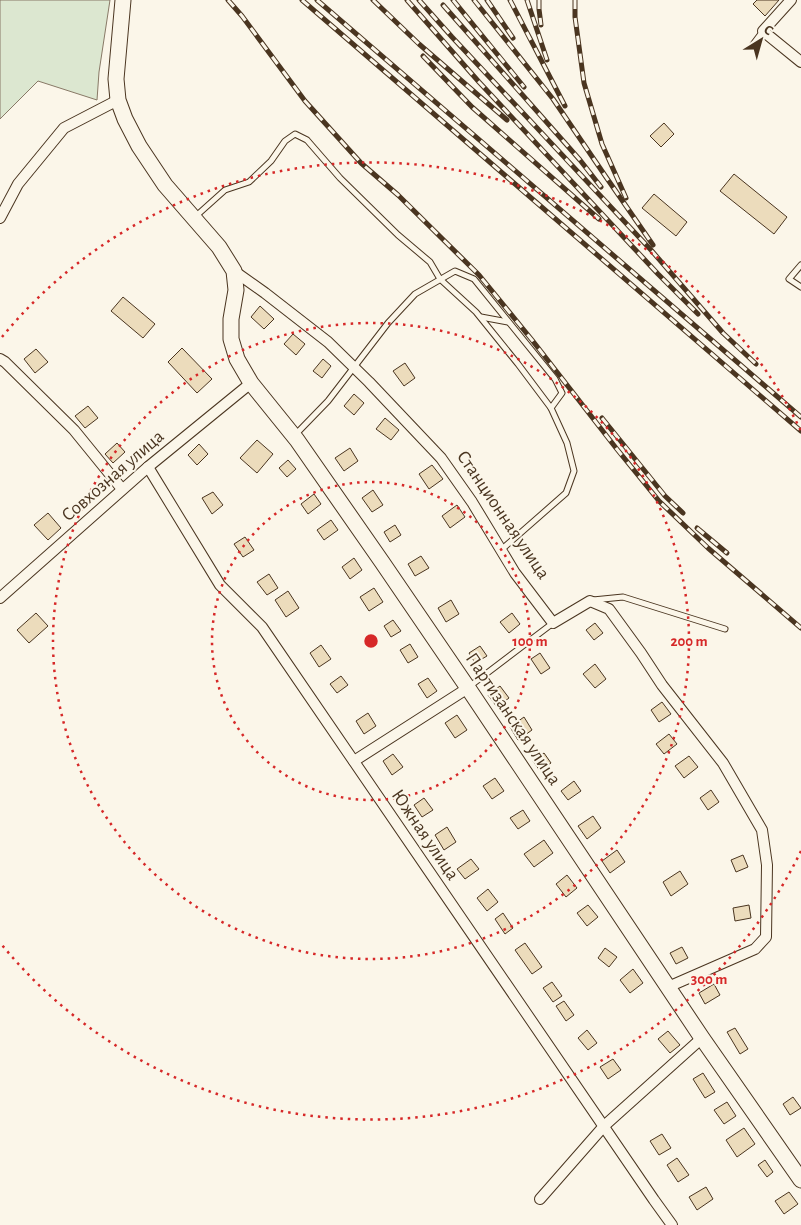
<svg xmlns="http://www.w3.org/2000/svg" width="801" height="1225" viewBox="0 0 801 1225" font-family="'Alegreya Sans',sans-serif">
  <rect width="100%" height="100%" fill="#fbf6e9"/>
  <path fill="#dce7d0" stroke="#887966" d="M0,0H110L99,72L97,100L38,81L0,119Z"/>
  <g fill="#ecdcbc" stroke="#4a3520">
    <path d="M757,0H779L765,16L753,4Z"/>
    <path d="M664,123L674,134L661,147L650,136Z"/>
    <path d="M734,174L787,217L774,234L720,191Z"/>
    <path d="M654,194L687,222L676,236L642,208Z"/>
    <path d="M123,297L155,324L143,338L111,311Z"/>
    <path d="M260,306L274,319L264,329L251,317Z"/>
    <path d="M293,334L305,344L296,355L284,344Z"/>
    <path d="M182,348L212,379L197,393L168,362Z"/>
    <path d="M36,349L48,362L35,373L24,359Z"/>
    <path d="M323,359L331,366L322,378L313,371Z"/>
    <path d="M405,363L415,378L404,386L393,371Z"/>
    <path d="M354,394L364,403L354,415L344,406Z"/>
    <path d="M88,406L98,418L85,428L75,416Z"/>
    <path d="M385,418L399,430L391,440L376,429Z"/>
    <path d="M257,440L273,454L257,473L240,458Z"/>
    <path d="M117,443L125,452L113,463L105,454Z"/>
    <path d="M199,444L208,454L197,465L188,455Z"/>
    <path d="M350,448L358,461L344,471L335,458Z"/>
    <path d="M288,460L296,469L287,477L279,468Z"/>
    <path d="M432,465L443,479L429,489L419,474Z"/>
    <path d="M373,490L383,505L372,512L362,498Z"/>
    <path d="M213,492L223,505L212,514L202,498Z"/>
    <path d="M314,494L321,504L308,514L301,504Z"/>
    <path d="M457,505L465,517L450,528L442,516Z"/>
    <path d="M48,513L61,528L48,540L34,525Z"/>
    <path d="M331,520L338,530L324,540L317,530Z"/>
    <path d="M395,525L401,535L390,542L384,532Z"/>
    <path d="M245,537L254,550L243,557L234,544Z"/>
    <path d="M421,556L429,568L415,576L408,564Z"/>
    <path d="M354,558L362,570L350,579L342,567Z"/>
    <path d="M269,574L278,588L267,595L257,582Z"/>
    <path d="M374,588L383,602L369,611L360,597Z"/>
    <path d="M288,591L299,608L286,617L275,600Z"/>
    <path d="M451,600L459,614L446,622L438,608Z"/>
    <path d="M36,613L48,626L29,643L17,630Z"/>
    <path d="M512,613L520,624L509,633L500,622Z"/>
    <path d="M393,620L401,631L391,637L384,626Z"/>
    <path d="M595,623L603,633L594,640L586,630Z"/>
    <path d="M410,644L418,657L408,663L400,650Z"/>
    <path d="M321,645L331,659L319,667L310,653Z"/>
    <path d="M480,646L487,656L475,663L469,653Z"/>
    <path d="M540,653L550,668L541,674L531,659Z"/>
    <path d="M595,664L606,679L595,688L583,674Z"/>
    <path d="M341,676L348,685L337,693L330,684Z"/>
    <path d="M428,678L437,691L427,698L418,684Z"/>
    <path d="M500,686L509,698L497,707L488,695Z"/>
    <path d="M662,702L671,714L659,722L651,710Z"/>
    <path d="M368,713L376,726L364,734L356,721Z"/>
    <path d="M457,715L467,730L455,738L445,723Z"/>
    <path d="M524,717L532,730L518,740L510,727Z"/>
    <path d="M669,734L677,744L664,754L656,744Z"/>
    <path d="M544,753L551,763L540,771L533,761Z"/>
    <path d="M393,754L403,767L392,775L383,761Z"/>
    <path d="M689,756L698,767L684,778L675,766Z"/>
    <path d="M495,778L504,791L492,799L483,786Z"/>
    <path d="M574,781L581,791L568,800L561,791Z"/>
    <path d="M711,790L719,802L708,810L700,798Z"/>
    <path d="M424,798L433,810L422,817L414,805Z"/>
    <path d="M523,810L530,821L518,829L510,818Z"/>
    <path d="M593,816L601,828L587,839L578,826Z"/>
    <path d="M447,827L456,842L444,850L435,835Z"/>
    <path d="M544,840L553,853L534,867L524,854Z"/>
    <path d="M617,850L625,862L610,873L602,861Z"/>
    <path d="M743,855L748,867L736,872L731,860Z"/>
    <path d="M471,859L479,869L465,879L457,869Z"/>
    <path d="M680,871L688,884L671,896L663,882Z"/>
    <path d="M567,875L577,888L566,897L556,884Z"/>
    <path d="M488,889L498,902L487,911L477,898Z"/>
    <path d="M588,905L598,917L587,926L577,913Z"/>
    <path d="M749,905L751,918L735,921L733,908Z"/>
    <path d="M503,913L513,928L505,934L495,919Z"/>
    <path d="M525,943L542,967L532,974L515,950Z"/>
    <path d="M682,947L688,958L676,964L670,953Z"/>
    <path d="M605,948L617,957L609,967L598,958Z"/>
    <path d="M633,969L643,983L630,993L620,980Z"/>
    <path d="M552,982L562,996L553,1002L543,988Z"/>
    <path d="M714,984L720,995L705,1004L699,993Z"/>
    <path d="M564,1001L574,1015L566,1021L556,1006Z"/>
    <path d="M735,1028L748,1049L740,1054L727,1032Z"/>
    <path d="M587,1030L597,1043L588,1050L578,1038Z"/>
    <path d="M668,1031L680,1045L670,1053L658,1039Z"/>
    <path d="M613,1059L621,1070L608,1079L600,1067Z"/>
    <path d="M703,1073L715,1092L705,1098L693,1079Z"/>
    <path d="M793,1097L801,1108L790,1115L783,1104Z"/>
    <path d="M727,1102L736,1116L724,1124L714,1110Z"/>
    <path d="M744,1128L755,1144L737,1157L726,1140Z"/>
    <path d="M662,1134L671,1148L659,1155L650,1141Z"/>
    <path d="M677,1158L689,1175L678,1182L667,1165Z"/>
    <path d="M765,1160L773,1172L767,1177L758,1165Z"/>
    <path d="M706,1187L713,1199L697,1210L689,1197Z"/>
    <path d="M789,1192L798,1204L784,1214L775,1201Z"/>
  </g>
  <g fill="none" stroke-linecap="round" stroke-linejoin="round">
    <defs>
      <g id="lane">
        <path d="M751,47L763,31"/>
        <path d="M196,216L225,190L249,182L271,161L285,141L295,134L307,140L340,178L398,235L430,262L440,279L476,312L518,364L551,408"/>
        <path d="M801,265L789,279L801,287"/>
        <path d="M481,317L508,322"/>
        <path d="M296,434L328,401L388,323L415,294L455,271L474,279L555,379L562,393L551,408L567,443L574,471L566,493L501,550"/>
        <path d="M593,600L623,597L725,629"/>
        <path d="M470,686L553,623"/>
      </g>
      <g id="street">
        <path d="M791,0L763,31L801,62"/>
        <path d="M0,218L18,184L64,128L118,100"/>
        <path d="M234,271L265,293L328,342L369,382L441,458L472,502L515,573L553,623L590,601L609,609L641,653L662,685L723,763L762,830L767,865L766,937L755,949L668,987"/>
        <path d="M0,359L5,362L74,430L122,489"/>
        <path d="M148,467L220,585L262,627L654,1200L672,1225"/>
        <path d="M0,598L148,467L251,383"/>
        <path d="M354,761L468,688"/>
        <path d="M540,1199L604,1126L702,1038"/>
      </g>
      <path id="primary" d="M123,0L116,79L118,100L125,119L139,146L165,185L219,247L234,271L236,290L231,319V339L237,359L251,383L297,440L382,562L468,688L702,1038L801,1180"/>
    </defs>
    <use href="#lane" stroke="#4a3520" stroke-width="7"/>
    <use href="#street" stroke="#4a3520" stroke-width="12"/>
    <use href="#primary" stroke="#4a3520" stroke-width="17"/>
    <use href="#lane" stroke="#fbf6e9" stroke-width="5"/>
    <use href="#street" stroke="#fbf6e9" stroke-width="10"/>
    <use href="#primary" stroke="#fbf6e9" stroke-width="15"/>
    <defs>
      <g id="rail">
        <path d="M228,0L242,16L305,101L361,163L398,195L479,275L532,340L616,448L659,501L708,548L801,628"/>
        <path d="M302,0L801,431"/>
        <path d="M317,0L801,417"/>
        <path d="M373,0L419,44L507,120"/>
        <path d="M407,0L479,82L658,274L698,314"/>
        <path d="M419,0L452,37L651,250L723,333L756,364"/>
        <path d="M453,0L524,87"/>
        <path d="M474,0L553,99L606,177L653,245"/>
        <path d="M487,0L513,38"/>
        <path d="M510,0L565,106"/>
        <path d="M527,0L547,60"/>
        <path d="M539,0V9L541,25"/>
        <path d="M575,0V17L584,83L602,144L626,198"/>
        <path d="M443,5L580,160L601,187"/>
        <path d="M423,56L472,107L599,219"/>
        <path d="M602,418L665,496L683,513"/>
        <path d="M697,528L727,553"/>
      </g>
    </defs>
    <use href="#rail" stroke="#4a3520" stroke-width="5"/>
    <use href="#rail" stroke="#fbf6e9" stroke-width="3" stroke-dasharray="9" stroke-linecap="butt"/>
  </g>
  <g fill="none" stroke="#d62828" stroke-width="2.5" stroke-dasharray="2.5 5">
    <circle cx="371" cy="641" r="159"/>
    <circle cx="371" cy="641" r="318"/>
    <path d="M801 851A478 478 0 0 1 2 945M2 337A478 478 0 0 1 801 431"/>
  </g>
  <g text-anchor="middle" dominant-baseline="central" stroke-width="4" stroke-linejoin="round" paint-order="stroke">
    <g font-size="19" fill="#4a3520" stroke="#fbf6e9">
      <text transform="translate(113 476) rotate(-41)">Совхозная улица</text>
      <text transform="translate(503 515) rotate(56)">Станционная улица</text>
      <text transform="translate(513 719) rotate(56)">Партизанская улица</text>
      <text transform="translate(425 835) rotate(56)">Южная улица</text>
    </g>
  </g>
  <circle cx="371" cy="641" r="8" fill="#d62828" stroke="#fbf6e9" stroke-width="2.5"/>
  <g font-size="15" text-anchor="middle" font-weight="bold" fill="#d62828" stroke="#fbf6e9" stroke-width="4" stroke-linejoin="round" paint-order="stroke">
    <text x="530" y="646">100 m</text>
    <text x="689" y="646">200 m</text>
    <text x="709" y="984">300 m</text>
  </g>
  <g transform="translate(761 40) rotate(37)" stroke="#fbf6e9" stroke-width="4" paint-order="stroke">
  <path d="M0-4L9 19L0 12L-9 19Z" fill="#4a3520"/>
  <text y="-8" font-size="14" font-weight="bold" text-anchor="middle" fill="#4a3520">С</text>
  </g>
</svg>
